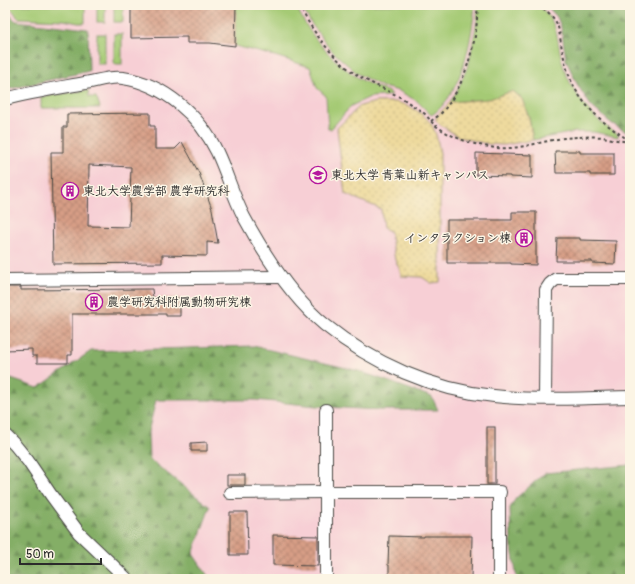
<svg xmlns="http://www.w3.org/2000/svg" width="635" height="584" viewBox="0 0 635 584" font-family="Pangolin,'Klee One',sans-serif">
  <defs>
    <pattern id="forest-firs" width="22" height="20" patternUnits="userSpaceOnUse"><rect width="22" height="20" fill="#84ae66"/><path d="M5 1l3.5 6h-7zM16 11l3.5 6h-7z" fill="#6c8e54"/></pattern>
    <pattern id="sand-dots" width="8" height="8" patternUnits="userSpaceOnUse"><rect width="8" height="8" fill="#eeda9e"/><path d="M2 2h.1M6 6h.1" fill="none" stroke="#cb8" stroke-width="1.8" stroke-linecap="round"/></pattern>
    <pattern id="building-cross-hatch" width="8" height="8" patternUnits="userSpaceOnUse"><rect width="8" height="8" fill="#d79e86"/><path d="M0 0l8 8M0 8l8-8" fill="none" stroke="#af816e"/></pattern>
  </defs>
  <rect width="100%" height="100%" fill="#fcf5e5"/>
  <filter id="ink" filterUnits="userSpaceOnUse"><feTurbulence type="fractalNoise" baseFrequency=".025" numOctaves="2"/><feDisplacementMap in="SourceGraphic" scale="8" xChannelSelector="R" yChannelSelector="G"/><feConvolveMatrix kernelMatrix="1 2 1 2 8 2 1 2 1" color-interpolation-filters="sRGB"/></filter>
  <filter id="wash" filterUnits="userSpaceOnUse"><feTurbulence type="fractalNoise" baseFrequency=".012" numOctaves="4" result="noise"/><feDisplacementMap in="SourceGraphic" scale="16" xChannelSelector="R" yChannelSelector="G"/><feGaussianBlur stdDeviation="0.9" result="paint"/><feColorMatrix in="noise" values="0 0 0 0 0 0 0 0 0 0 0 0 0 0 0 0 0 1.4 0 .05"/><feComposite in="paint" operator="in"/></filter>
  <g filter="url(#wash)">
    <rect width="100%" height="100%" fill="#efe8cc"/>
    <path fill="#f7cfd5" d="M5,5H630V579H210L193,554L210,507L149,459L148,432L156,400H255L327,407L378,410L438,409L432,398L359,371L253,346L91,351L38,388L5,377Z"/>
    <g fill="#a5ca74" stroke="#687a50">
      <path d="M7,5H85V23H78L64,20L18,18L14,12Z"/>
      <rect x="97" y="5" width="8" height="17"/>
      <rect x="114" y="5" width="9" height="17"/>
      <path d="M236,5H296C308,34 331,60 357,77C367,84 380,88 391,93V95L386,96L370,97L351,106L331,129H328L326,96L317,88L310,67L275,56L235,46Z"/>
      <path d="M300,5H475C472,37 464,80 443,105C439,109 436,113 431,115L417,101L399,91L383,87L358,74L333,52L313,26Z"/>
      <path d="M478,5H537C561,21 556,44 564,68C574,96 593,120 618,134V137L594,132H575L533,140L529,118L522,99L513,91L491,99L450,102L457,91L469,63L477,21Z"/>
      <rect x="97" y="34" width="8" height="30"/>
      <rect x="114" y="34" width="8" height="30"/>
      <path d="M88,90L89,97H96L99,104L100,108H41V97Z"/>
    </g>
    <g fill="url(#forest-firs)" stroke="#586c48">
      <path d="M546,5H630V134L611,123L591,106L577,84L566,60L561,27L557,17Z"/>
      <path d="M5,10L16,21L88,29L89,71L5,90Z"/>
      <path d="M253,346L359,371L432,397L438,410H378L327,407L255,400H156L148,432L149,459L210,507L193,554L210,579H5V377L38,388L91,351Z"/>
      <path d="M630,465V579H517L511,542L510,508L516,498L545,473Z"/>
    </g>
    <g fill="url(#sand-dots)" stroke="#8c8264">
      <path d="M513,91L522,99L529,118L533,140L504,145L488,144L459,137L442,126L436,121V117L450,102L489,99Z"/>
      <path d="M376,102C382,102 389,102 395,102C409,104 426,114 433,127C437,135 438,144 440,153V282L431,283L422,277L401,276L399,268L395,260L390,231L383,228L381,209L345,194L337,128L360,106Z"/>
    </g>
    <g id="blocks">
      <g fill="url(#building-cross-hatch)" fill-rule="evenodd">
        <path d="M131,5H236L235,46L210,43H187V37L131,38Z"/>
        <path d="M150,113V126H155V149H175L182,142L199,173L212,209L218,243L207,242V256L162,255V263L53,264L51,152H63V127H67V114ZM89,165L131,167L129,227L88,226Z"/>
        <path d="M555,151H580V153H614V175H590V173H556Z"/>
        <path d="M476,153L532,155V178L510,177V176L476,175Z"/>
        <path d="M512,212H536V265L511,264V263H447V220H512Z"/>
        <path d="M557,238H580V240L616,241L615,264L592,263V261H556Z"/>
        <path d="M5,287H21V290L152,289L153,298H180V316H166V314H72V355H68V363H37V356H32V349L5,350Z"/>
        <rect x="487" y="427" width="8" height="57"/>
        <path d="M207,442V451H191V443Z"/>
        <rect x="227" y="475" width="18" height="10"/>
        <path d="M230,512H247L248,555H230Z"/>
        <path d="M273,535L318,536V566L273,565Z"/>
        <path d="M389,536L424,537V536H472L471,579H389V565H388Z"/>
      </g>
    </g>
  </g>
  <g filter="url(#ink)">
    <use href="#blocks" fill-opacity="0" stroke="#484743" stroke-width="1"/>
    <g fill="none" stroke-linecap="round" stroke-linejoin="round">
      <defs>
        <g id="minor">
          <path d="M5,99C32,92 58,88 85,83C97,81 111,76 123,78C164,84 200,116 217,152C227,173 233,196 244,217C264,254 292,298 325,325C372,363 433,390 494,396C538,401 585,398 630,397"/>
          <path d="M5,280L281,277"/>
          <path d="M545,398L546,290L550,284L556,279H630"/>
          <path d="M326,410V579"/>
          <path d="M5,435L15,445L28,461L51,495L79,533L127,579"/>
          <path d="M230,493L326,492H500L499,496V579"/>
        </g>
      </defs>
      <use href="#minor" stroke="#484743" stroke-width="14"/>
      <g stroke="#484743" stroke-width="2" stroke-dasharray="3 3" stroke-linecap="butt">
        <path d="M299,5C312,32 337,65 364,79C378,87 392,92 405,100C411,105 419,109 425,114C429,118 431,122 435,125C451,138 477,146 497,148C519,150 542,141 564,138C576,137 590,136 603,137C612,139 621,141 630,142"/>
        <path d="M538,5C545,9 552,15 556,22C560,30 560,40 562,49C565,63 569,79 577,92C590,113 609,127 630,141"/>
        <path d="M431,121C435,118 440,115 443,111C461,90 470,62 475,36C477,26 477,15 478,5"/>
      </g>
      <use href="#minor" stroke="#fff" stroke-width="12"/>
    </g>
  </g>
  <defs>
    <symbol id="university-ring" viewBox="-11 -11 22 22"><circle r="9.5" fill="#fcf5e5" stroke="#b5179e" stroke-width="1.5"/><path d="M0-5L7-2L0 1L-7-2ZM-4 1L0 2.5L4 1V4Q0 6-4 4Z" fill="#b5179e"/></symbol>
    <symbol id="building-ring" viewBox="-11 -11 22 22"><circle r="9.5" fill="#fcf5e5" stroke="#b5179e" stroke-width="1.5"/><path d="M-4-6H4V6H1V3H-1V6H-4ZM-2.5-4.3h1.7v1.8h-1.7ZM.8-4.3h1.7v1.8H.8ZM-2.5-1h1.7V.8h-1.7ZM.8-1h1.7V.8H.8Z" fill="#b5179e"/></symbol>
  </defs>
  <g fill-rule="evenodd">
    <use href="#university-ring" x="308" y="165" width="20" height="20"/>
    <use href="#building-ring" x="60" y="181" width="20" height="20"/>
    <use href="#building-ring" x="514" y="228" width="20" height="20"/>
    <use href="#building-ring" x="84" y="292" width="20" height="20"/>
  </g>
  <g text-anchor="middle" dominant-baseline="central" stroke-width="3" stroke-linejoin="round" paint-order="stroke">
    <g font-size="12" font-weight="bold" fill="#2b2b2b" stroke="#fcf5e5" text-anchor="start">
      <text x="331" y="175">東北大学 青葉山新キャンパス</text>
      <text x="83" y="191">東北大学農学部 農学研究科</text>
      <text x="511" y="238" text-anchor="end">インタラクション棟</text>
      <text x="107" y="302">農学研究科附属動物研究棟</text>
    </g>
  </g>
  <rect width="635" height="584" fill="none" stroke="#fcf5e5" stroke-width="20"/>
  <path d="M20 558v6h81v-6" fill="none" stroke="#2b2b2b" stroke-width="2"/>
  <text x="26" y="558" font-size="12" fill="#2b2b2b" stroke="#fcf5e5" stroke-width="3" paint-order="stroke">50 m</text>
</svg>
